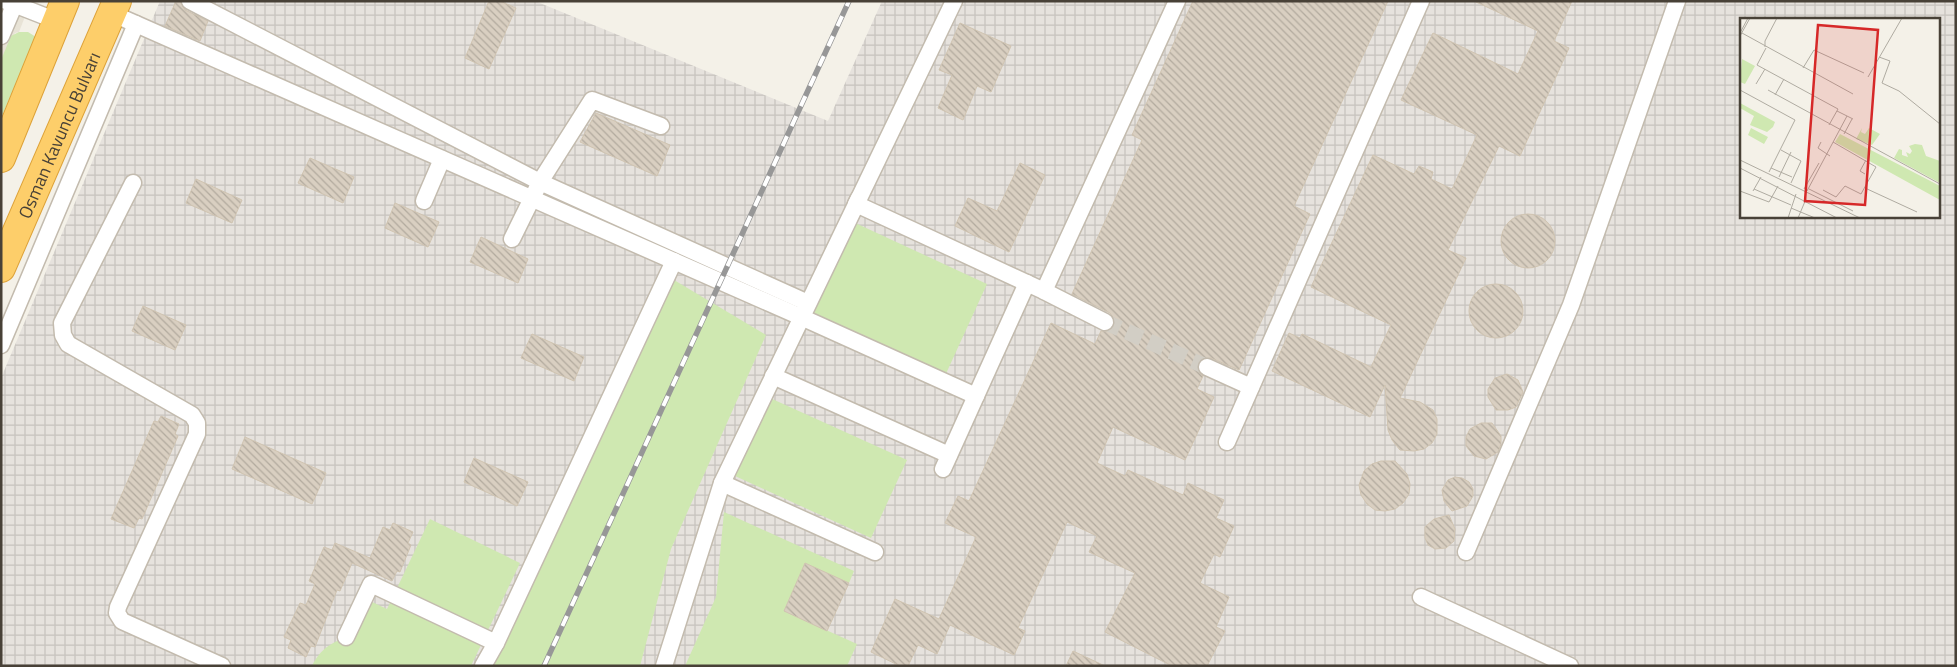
<svg xmlns="http://www.w3.org/2000/svg" width="1957" height="667" viewBox="0 0 1957 667" font-family="'Titillium Web',sans-serif">
  <defs>
    <pattern id="industrial-grid" width="8" height="8" patternUnits="userSpaceOnUse" patternTransform="scale(1.25)"><rect width="8" height="8" fill="#e6e2dd"/><path d="M0 4h8M4 0v8" fill="none" stroke="#c7c3be"/></pattern>
    <pattern id="building-back-hatch" width="6" height="6" patternUnits="userSpaceOnUse" patternTransform="scale(1.25)"><rect width="6" height="6" fill="#d9cfc1"/><path d="M-1 5l2 2M0 0l6 6M5-1l2 2" fill="none" stroke="#b2aa9e"/></pattern>
  </defs>
  <rect width="100%" height="100%" fill="#f4f1e8"/>
  <path fill="#e8e3d6" d="M1,1H31L19,32L15,33L1,60Z"/>
  <path fill="url(#industrial-grid)" fill-rule="evenodd" d="M160,1H535L828,121L882,1H1956V666H1V378ZM1741,19H1938V216H1741Z"/>
  <g fill="#cfe8b1">
    <path d="M19,32H28L36,37L1,118V60L11,36Z"/>
    <path d="M851,221L987,284L944,378L808,315Z"/>
    <path d="M674,280L766,335L671,549L640,666H489Z"/>
    <path d="M770,398L907,460L871,538L735,476Z"/>
    <path d="M724,512L854,571L849,583L805,564L784,611L857,644L847,666H685L716,597Z"/>
    <path d="M430,519L520,563L471,666H312C321,648 332,642 350,636L368,600L387,609Z"/>
  </g>
  <g fill="url(#building-back-hatch)" stroke="#d0c4b1">
    <path d="M176,1H180L185,10L208,21L200,41L165,26Z"/>
    <path d="M489,1H500L516,8L489,69L465,58Z"/>
    <path d="M1193,1H1388L1294,206L1310,214L1239,370L1211,358L1202,359L1198,363L1199,372L1203,376L1197,389L1214,397L1185,460L1113,427L1097,463L1125,476L1128,470L1183,495L1188,483L1224,500L1216,518L1234,526L1220,557L1214,554L1200,583L1229,597L1216,627L1225,631L1207,666H1172L1105,632L1135,573L1089,552L1097,536L1067,522L1018,628L1025,631L1014,655L950,625L937,654L918,645L908,666H900L871,652L895,599L939,619L976,537L945,523L958,496L969,501L1051,323L1095,344L1101,331H1110L1114,326L1115,321L1110,313L1072,294L1142,140L1132,135Z"/>
    <path d="M1474,1H1572L1554,41L1569,48L1520,156L1499,146L1448,250L1466,258L1400,398L1420,402L1433,410L1437,419V434L1432,443L1424,449L1414,451L1400,450L1392,440L1388,430L1385,385L1370,417L1272,371L1289,333L1300,338L1302,334L1371,367L1391,325L1311,287L1373,155L1414,174L1419,166L1433,172L1431,179L1452,189L1477,135L1401,100L1433,33L1518,74L1538,31Z"/>
    <path d="M960,23L1011,46L991,92L977,86L963,120L938,108L952,75L939,70Z"/>
    <path d="M596,113L670,145L657,176L580,142Z"/>
    <path d="M310,158L354,177L343,203L298,183Z"/>
    <path d="M1020,163L1045,175L1009,252L955,226L968,198L997,211Z"/>
    <path d="M196,179L242,200L232,223L186,203Z"/>
    <path d="M395,203L439,222L428,247L385,228Z"/>
    <circle cx="1528" cy="241" r="27"/>
    <path d="M481,237L528,259L518,283L470,262Z"/>
    <circle cx="1496" cy="311" r="27"/>
    <path d="M143,306L186,325L175,350L132,331Z"/>
    <path d="M532,334L584,357L574,381L521,358Z"/>
    <path d="M1507,374L1518,380L1523,392L1516,407L1508,410H1496L1488,397V389L1495,378Z"/>
    <path d="M161,416L179,424L175,434L178,436L142,519L139,518L134,528L111,519L154,421L158,422Z"/>
    <path d="M1481,423H1492L1501,436V444L1498,452L1486,459L1474,456L1466,446V437L1470,429Z"/>
    <path d="M245,437L326,473L312,504L232,469Z"/>
    <path d="M474,458L528,482L517,506L464,482Z"/>
    <path d="M1381,461H1395L1407,474L1410,484L1409,494L1403,503L1395,509L1385,511L1375,510L1367,504L1361,495L1359,485L1364,471L1372,464Z"/>
    <path d="M1455,477L1462,478L1469,482L1473,489V496L1467,506L1452,511L1444,501L1442,490L1448,480Z"/>
    <path d="M1449,515L1455,529L1454,541L1446,548L1435,549L1428,545L1425,538V527L1434,519Z"/>
    <path d="M393,523L413,532L408,543L411,545L400,572L397,571L392,581L352,563L340,591L337,590L315,647L311,646L306,657L288,648L291,640L284,637L300,603L306,605L315,584L309,581L324,547L332,550L335,543L370,558L383,527L390,530Z"/>
    <path d="M805,563L849,583L827,631L784,611Z"/>
    <path d="M1073,651L1105,666H1066Z"/>
  </g>
  <g fill="none" stroke-linecap="round" stroke-linejoin="round">
    <path stroke="#d2cec5" stroke-width="16" stroke-dasharray="16 8" stroke-linecap="butt" d="M1105,322L1207,367"/>
    <defs>
      <g id="street">
        <path d="M6,1L57,21"/>
        <path d="M190,1L540,182L808,303"/>
        <path d="M111,13L801,317L976,396"/>
        <path d="M1,36L16,1"/>
        <path d="M133,183L62,323L63,335L68,344L192,415L197,423V434L118,607L117,613L122,621L222,666"/>
        <path d="M859,198L856,204L1044,291L1177,1"/>
        <path d="M424,201L442,159"/>
        <path d="M512,239L540,182L592,100L661,126"/>
        <path d="M1044,291L1105,322"/>
        <path d="M1,345L136,24"/>
        <path d="M1207,367L1251,387"/>
        <path d="M773,376L949,455"/>
        <path d="M1227,442L1421,1"/>
        <path d="M943,469L1027,283"/>
        <path d="M722,483L875,552"/>
        <path d="M1466,552L1571,305L1677,1"/>
        <path d="M1421,597L1570,666"/>
        <path d="M346,637L371,584L496,643"/>
        <path d="M483,666L496,643L674,261"/>
        <path d="M664,666L722,483L954,1"/>
      </g>
      <g id="highway">
        <path d="M1,158L65,1"/>
        <path id="s1" d="M1,268L117,1"/>
      </g>
    </defs>
    <use href="#street" stroke="#c3bbae" stroke-width="19"/>
    <use href="#highway" stroke="#dda239" stroke-width="30"/>
    <use href="#street" stroke="#fff" stroke-width="16"/>
    <use href="#highway" stroke="#fdce6a" stroke-width="28"/>
    <defs>
      <path id="rail" d="M544,666L849,1"/>
    </defs>
    <use href="#rail" stroke="#979797" stroke-width="5.5"/>
    <use href="#rail" stroke="#fff" stroke-width="4" stroke-dasharray="11" stroke-linecap="butt"/>
  </g>
  <g text-anchor="middle" dominant-baseline="central" stroke-width="4" stroke-linejoin="round" paint-order="stroke">
    <g font-size="18" fill="#484137" stroke="#fff">
      <text stroke="none"><textPath href="#s1" startOffset="145">Osman Kavuncu Bulvarı</textPath></text>
    </g>
  </g>
  <g transform="translate(1740 18)">
    <rect width="200" height="200" fill="#f4f1e8"/>
    <path d="M2,41L15,48L5,66L0,64ZM0,85L35,104L33,109L27,114L10,107L14,98L0,90ZM11,110L28,119L24,126L8,117ZM122,110L121,114L125,116L129,110L140,116L132,127L116,121ZM100,116L200,168V182L95,124ZM175,126L182,127L186,138L200,143V165L154,140L159,131L162,132V137L168,139L166,134L170,136L172,133L169,128Z" fill="#cfe8b1"/>
    <path fill="none" stroke="#afaba1" stroke-width="1" d="M0,15L8,0M2,15L113,76M0,18L10,0M25,29V23L37,0M26,30L17,47L98,91L89,107M139,39L150,43L142,65L159,73L200,106M63,50L74,32L124,55M128,59L162,0M16,66L25,51M0,72L55,102L29,154M28,72L200,166M35,77L44,61M97,93L113,101M104,116L112,101M81,124L78,130L90,138M41,132L61,143L51,165M0,142L120,200M0,150L97,200M31,150L52,159M125,156L120,153L126,142M39,159L51,134M125,170L177,194M14,171L51,187M64,171L79,145M69,171L113,193M83,172L96,179L105,168L121,176L136,149L93,124M0,173L29,184L38,168M13,173L21,159M67,173L107,98M51,190L75,200M48,200L56,176M58,200L66,181"/>
    <path fill="#d62828" fill-opacity="0.15" stroke="#d62828" stroke-width="2.5" d="M78,7L138,12L125,187L65,183Z"/>
    <rect width="200" height="200" fill="none" stroke="#484137" stroke-width="2.5"/>
  </g>
  <rect width="1957" height="667" fill="none" stroke="#484137" stroke-width="5"/>
</svg>
